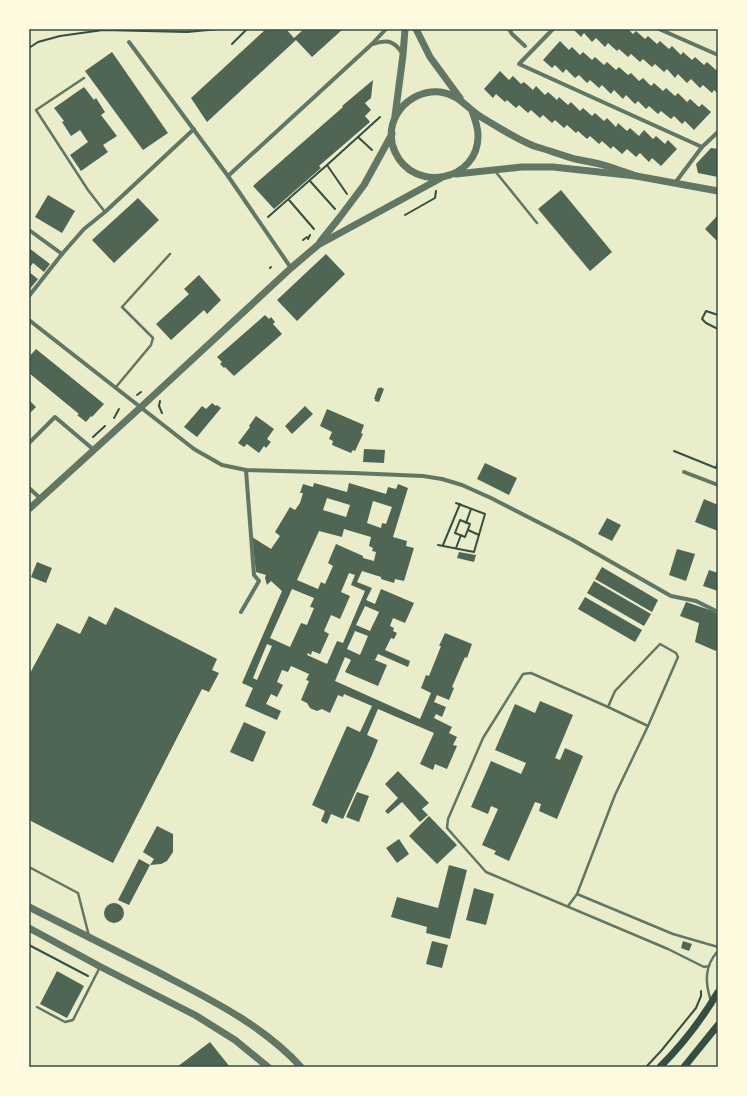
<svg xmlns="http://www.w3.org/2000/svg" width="747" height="1096" viewBox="0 0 747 1096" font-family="Overpass,sans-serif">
  <rect width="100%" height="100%" fill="#e9edc9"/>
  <g fill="#4f6655" fill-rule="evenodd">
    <path d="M266,29H286L294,38L304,29H343L312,57L296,40L207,122L191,98Z"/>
    <path d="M573,29H628L633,34L636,31L645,39L648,36L657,44L660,41L669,49L672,46L681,55L683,52L692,60L695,57L704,65L707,62L716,70L718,68V94L714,90L712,93L703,85L700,88L691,79L687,83L678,74L675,78L667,69L664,72L655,64L652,67L643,59L640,62L631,54L628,57L619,49L617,51L608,43L605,47L596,38L592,42L584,33L581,37Z"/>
    <path d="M560,41L569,50L572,47L580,55L583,52L592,60L595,57L604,65L607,62L616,70L619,67L628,75L631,73L639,81L643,78L651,86L654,83L663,91L666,88L675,96L678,93L687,102L690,99L699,107L702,104L711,112L694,130L685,121L682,124L674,116L671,119L661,111L658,114L649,106L646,109L638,101L635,104L626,95L623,99L614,90L611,94L602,85L599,88L590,80L587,83L579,75L575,78L566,69L563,73L555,65L552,68L543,60Z"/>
    <path d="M112,52L168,133L143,150L85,71Z"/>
    <path d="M500,71L509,80L513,76L521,84L524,82L533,90L536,86L545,95L548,92L557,100L559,97L568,105L571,102L580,111L583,108L592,116L595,113L604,121L607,118L616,127L618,123L627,131L630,128L639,136L644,130L653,139L656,136L665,144L668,140L677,149L661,166L652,158L649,162L640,153L636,157L627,149L622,154L613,146L611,149L602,141L599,144L590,136L587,139L578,131L576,133L567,125L564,128L555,120L552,123L543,115L540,118L531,110L528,113L519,105L516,108L507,100L505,102L496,94L493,98L484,89Z"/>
    <path d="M373,80L371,98L365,103L371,110L365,116L370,122L319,166L321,168L274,209L253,186L343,107L342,106Z"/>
    <path d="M84,87L94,100L96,98L105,112L101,115L117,136L103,145L108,152L81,171L70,155L88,142L80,130L71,136L62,122L64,121L54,108Z"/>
    <path d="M711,148L718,149V177L698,173L696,164Z"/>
    <path d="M561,190L612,252L590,271L538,209Z"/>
    <path d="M48,195L75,211L62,233L35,217Z"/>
    <path d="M138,198L159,220L114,263L92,240Z"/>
    <path d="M718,215V242L705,229Z"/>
    <path d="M29,248L50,264L44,272L33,263L30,267L29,266Z"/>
    <path d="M326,254L345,274L297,321L277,300Z"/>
    <path d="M29,272L38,279L29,290Z"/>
    <path d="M199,275L221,300L207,314L204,310L171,340L156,324L189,294L184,289Z"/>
    <path d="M265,315L269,319L271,317L275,322L273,324L282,334L234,376L225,367L224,368L220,364L222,362L217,357Z"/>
    <path d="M36,349L104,404L92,417L91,416L86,422L77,415L79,414L29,373V357Z"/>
    <path d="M380,387L384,389L379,402L375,401V399H374L378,388H380Z"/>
    <path d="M29,400L36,407L29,414Z"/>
    <path d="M212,403L216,406L217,405L221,408L197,437L184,427L202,406L206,409Z"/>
    <path d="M305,406L313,414L292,434L285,426Z"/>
    <path d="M327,409L364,425L361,433L363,434L355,451L353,450L351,453L332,445L333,441L329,439L332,432L320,426Z"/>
    <path d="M256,416L274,429L267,439L271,442L266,448L264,446L259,453L247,444L244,447L238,443L250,427L249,426Z"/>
    <path d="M364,449L385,450L384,463L363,462Z"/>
    <path d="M485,463L517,478L509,495L477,479Z"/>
    <path d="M314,483L347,492L349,483L386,494L388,487L396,489L398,484L408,488L393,537L407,541L406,546L414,548L404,581L395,579L394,583L381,579V577L362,571L357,582L372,588L366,600L375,604L381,589L414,603L405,623L393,618L390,626L394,628L393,631L397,633L394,639L391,638L385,650L410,661L408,667L378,654L375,660L387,665L378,686L345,672L351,660L345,657L335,681L420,719L431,693L421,688L426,675L429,676L441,646H439L445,633L472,644L467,658L465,657L452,687L454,688L449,700L437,695L434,702L446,707L442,717L436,714L434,718L452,727L449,733L457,737L453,745L457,746L447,769L435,764L433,770L420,764L434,733L378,709L367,735L378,740L372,755L343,819L331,814L327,824L321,821L325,811L312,805L347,726L360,732L372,706L344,694L343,697L338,695L330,713L322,709L317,711L312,709L310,708L307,703L301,700L309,681L306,680L309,674L291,666L288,672L282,670L277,682L283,685L277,697L271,694L266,704L281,711L277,720L245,706L253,688L242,683L282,591L271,581L267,585L265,578L266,575L256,572L252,537L271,549L280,536L275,532L290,507L295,510L300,503L303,493H300L303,484L313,487ZM327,498L350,505L346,517L323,510ZM373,501L392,507L386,524L382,523L381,528L367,523ZM344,529L371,537L369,546L373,548L372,551L376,552L374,561L363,558V556L336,544L328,563L333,566L325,584L321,582L318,589L297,580L319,531L342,537ZM349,573L355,575L351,585L365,591L343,643L337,641L327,664L307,655L308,653L311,655L312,651L320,654L329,634L324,631L331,615L340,619L350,596L341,592ZM292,589L314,598L310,607L314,608L307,625L301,623L290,647L270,638ZM365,606L379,612L370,631L356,625ZM355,631L368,636L360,655L347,649ZM267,644L272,646L257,680L253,678Z"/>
    <path d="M704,499L718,505V531L695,522Z"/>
    <path d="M607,518L621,525L612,541L598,534Z"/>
    <path d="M677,549L695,554L686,581L669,575Z"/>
    <path d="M459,552L476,555L474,562L457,558Z"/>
    <path d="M37,562L52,568L46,583L31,577Z"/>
    <path d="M602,567L658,600L652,612L595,579Z"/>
    <path d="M709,570L718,573V591L703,586Z"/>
    <path d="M594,581L651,614L644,626L587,593Z"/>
    <path d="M585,597L642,630L635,642L578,609Z"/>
    <path d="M686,602L713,611L718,615V648L716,651L695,642L699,623L680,616Z"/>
    <path d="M115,607L217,659L212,670L219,673L209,692L202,689L113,863L29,820V675L57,623L80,634L89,616L106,625Z"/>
    <path d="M540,701L573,715L555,758L560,760L565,748L583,756L557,819L539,811L541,804L535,802L509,861L494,854L496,851L482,845L498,809L491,806L488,814L471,807L491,761L521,774L526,763L495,750L515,704L535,713Z"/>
    <path d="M244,722L266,732L253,762L230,752Z"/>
    <path d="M398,771L429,803L422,809L428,815L420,822L402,802L388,814L385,811L398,798L385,784Z"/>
    <path d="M357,792L369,796L359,822L346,817Z"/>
    <path d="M429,816L457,845L437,864L409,836Z"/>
    <path d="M157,826L173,834V852L167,861L161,864L150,865L129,905L118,900L139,859L150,865L154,859L143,852Z"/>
    <path d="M399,839L409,854L397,863L386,848Z"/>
    <path d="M449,865L467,870L450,939L426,933L427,927L391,917L397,897L438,908Z"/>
    <path d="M474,888L494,894L486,925L466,920Z"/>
    <circle cx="114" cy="913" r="10"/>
    <path d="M432,941L448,945L442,968L426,964Z"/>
    <path d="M683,941L692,944L689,951L681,948Z"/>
    <path d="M57,971L84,986L67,1018L40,1004Z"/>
    <path d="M210,1042L230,1067H177Z"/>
  </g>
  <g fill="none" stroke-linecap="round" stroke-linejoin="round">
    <g stroke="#344e41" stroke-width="2">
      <path d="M232,44L247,29"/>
      <path d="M29,48L38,42L60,36L103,30L187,32L219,29"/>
      <path d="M358,137L372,150"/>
      <path d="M327,165L347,194"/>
      <path d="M310,181L335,209"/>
      <path d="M289,200L314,229"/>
      <path d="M405,215L435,198L436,191"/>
      <path d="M268,217L327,165L380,117"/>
      <path d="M308,239L310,235"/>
      <path d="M303,240L307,237"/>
      <path d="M270,268L271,267"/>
      <path d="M718,315L706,311L702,319L706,323L718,329"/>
      <path d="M137,395L141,392"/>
      <path d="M160,401L159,406L162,413"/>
      <path d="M114,418L119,409"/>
      <path d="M93,437L105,426"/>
      <path d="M674,451L716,468L718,461"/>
      <path d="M460,520L470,524L465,537L455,533Z"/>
      <path d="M466,523L471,509"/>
      <path d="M468,530L479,535"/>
      <path d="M438,545L474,552L485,514L456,503"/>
      <path d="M443,545L460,504"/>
      <path d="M456,548L461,535"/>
      <path d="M29,945L88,976"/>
      <path d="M646,1067L661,1051L696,1008L701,996V991"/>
    </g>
    <g stroke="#617663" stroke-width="2.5">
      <path d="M84,78L36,110L88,190L105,212"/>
      <path d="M495,171L537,223"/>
      <path d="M116,387L151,345L153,338L122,307L170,254"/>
      <path d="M608,707L648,726"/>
      <path d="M29,867L78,893L89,936"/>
      <path d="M577,894L673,934L718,947"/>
      <path d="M568,906L577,894L615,795L648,726L678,657L676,653L660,644L615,691L608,707L531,673L523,674L483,738L448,819L447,828L486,872L668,949L704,967L709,966"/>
      <path d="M711,1001C705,983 704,966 718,951"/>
      <path d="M37,1007L65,1022L73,1020L100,967"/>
    </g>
    <g stroke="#617663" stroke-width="4">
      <path d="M509,29L512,34L525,46"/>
      <path d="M553,29L519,64L702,147"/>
      <path d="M659,29L718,55"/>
      <path d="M129,42L228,176L291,268"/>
      <path d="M372,44C386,40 393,39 402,53"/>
      <path d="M228,176L372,44L386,29"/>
      <path d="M675,183L702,147L718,132"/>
      <path d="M29,230L62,254"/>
      <path d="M29,296L62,254L84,229L105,212L194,129"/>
      <path d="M29,320L194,449L222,465L246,470L353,473L423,476L442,479L462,485L491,498L571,539L671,596L696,601L718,612"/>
      <path d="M29,443L55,417L94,450"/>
      <path d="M684,472L718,485"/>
      <path d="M29,488L41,499"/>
      <path d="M241,612L259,581L254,575L246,470"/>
    </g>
    <g stroke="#617663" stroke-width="7">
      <path d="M416,29L430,57L460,98"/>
      <path d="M472,111C475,119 478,127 478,135C479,181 414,194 395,152C381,121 408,89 440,92C458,94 467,108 481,117C498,127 516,139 534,146C548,150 561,155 575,159C586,161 597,163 607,166C617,169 627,173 636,176"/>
      <path d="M395,116L403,55L405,29"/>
      <path d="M456,174L522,167H553L636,176L718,191"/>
      <path d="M320,242L340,217L364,185L392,134"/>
      <path d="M29,509L141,407L291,268L318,245L441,178"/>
      <path d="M29,907C71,928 112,949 154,970C205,997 261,1023 301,1067"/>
      <path d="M29,928L101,967L195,1015L235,1040L268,1067"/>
    </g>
    <g stroke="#344e41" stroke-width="7">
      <path d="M660,1067C682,1045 702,1019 718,992"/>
      <path d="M684,1067L718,1025"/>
    </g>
  </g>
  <rect width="747" height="1096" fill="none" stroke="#fefae0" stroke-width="60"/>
  <rect x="30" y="30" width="687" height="1036" fill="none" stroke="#344e41" stroke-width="1.5"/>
</svg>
